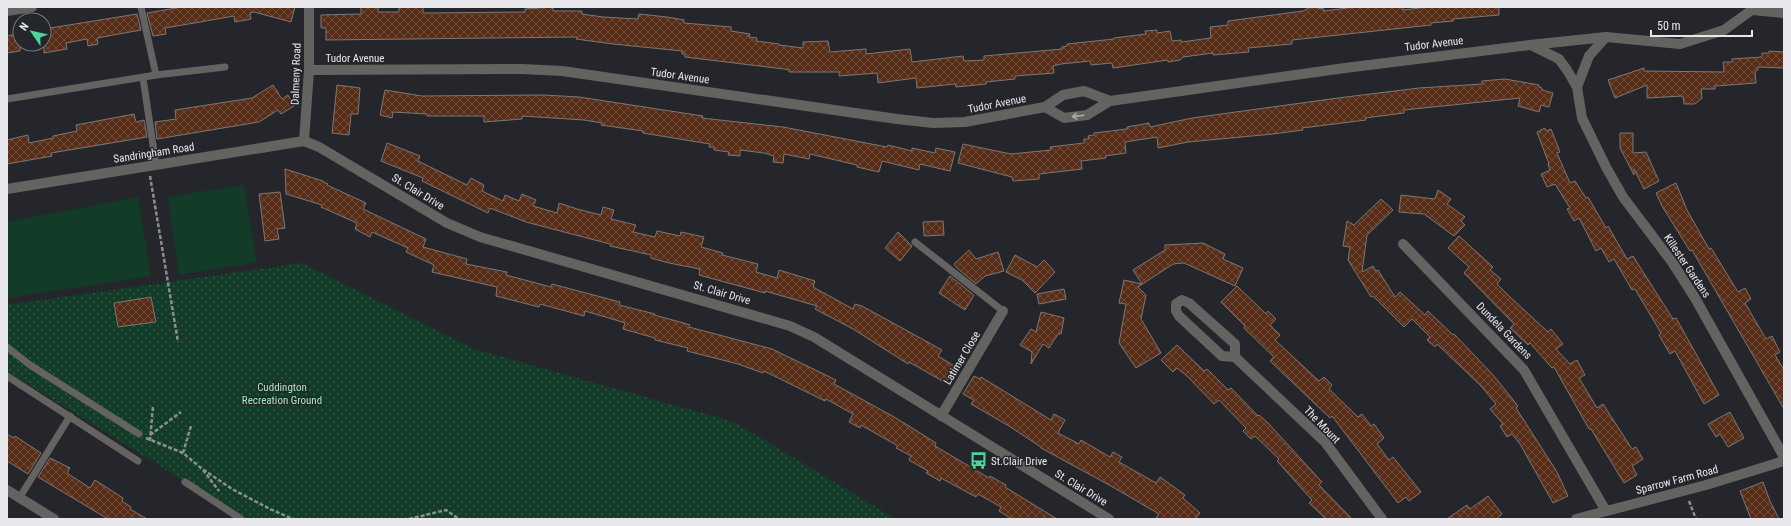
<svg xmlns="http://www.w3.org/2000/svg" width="1791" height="526" viewBox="0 0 1791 526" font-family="'Roboto Condensed',sans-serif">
  <defs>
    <pattern id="park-dots" width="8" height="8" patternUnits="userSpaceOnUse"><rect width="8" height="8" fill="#123c27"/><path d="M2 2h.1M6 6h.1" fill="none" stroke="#345846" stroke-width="1.8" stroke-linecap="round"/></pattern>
    <pattern id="building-cross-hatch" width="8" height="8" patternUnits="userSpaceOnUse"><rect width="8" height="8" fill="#572d18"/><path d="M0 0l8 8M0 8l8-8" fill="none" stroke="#6f4b3a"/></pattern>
  </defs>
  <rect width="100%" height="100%" fill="#25262b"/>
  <path fill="url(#park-dots)" d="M302,263L474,349L734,422L896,519H245L7,371V305Z"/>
  <g fill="#123c27">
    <path d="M244,185L257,262L179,275L168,197Z"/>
    <path d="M138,197L151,276L7,298V222Z"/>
  </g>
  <g fill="url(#building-cross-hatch)" stroke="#7d7774">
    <path d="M182,7H295L291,22L254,12L250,13L251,19L235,22L234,16L200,22L165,28L166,34L153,36L147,13Z"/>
    <path d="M361,7H378V12H399V7H423V13L525,12V9L553,7V11H582V14L603,17L638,19L639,14L667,17L684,20V23L731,27V31L750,34L749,37L757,38L756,41L779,44V45L803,48V42L828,41L830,52L866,49V54L910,49L912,62L963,56L964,61L984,60V56L1062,49V47L1067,46V44L1114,39V38L1146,34L1145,31L1157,30V33L1170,31L1172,41L1181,40V42L1211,38L1210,27L1228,25V21L1303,11L1311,7L1324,9V11L1355,7H1403V10L1428,7H1499V15L1453,19V21L1431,23V25L1292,40V44L1248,48L1249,52L1213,55V53L1183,57L1180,60L1168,62V60L1113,68L1112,63L1091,65L1090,61L1061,64L1053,66L1054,73L1015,76V79L986,82V84L956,87L955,84L917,88L916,78L878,83L877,73L839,76V72H789V70L784,69L685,57V54H682V51L613,44L576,39L577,37L326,40V28H321V15L361,14Z"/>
    <path d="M137,14L141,30L97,38L98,44L88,46L87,39L66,43L67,49L44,53V29Z"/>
    <path d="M20,33V51L7,53V36Z"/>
    <path d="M1769,51L1784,52V68L1758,67V70L1755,71L1756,83L1715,86V89H1701L1702,98L1695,104H1684L1683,96L1647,98V85L1615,98L1608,80L1644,68V71L1724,72L1723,62H1732V59L1762,57V53H1769Z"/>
    <path d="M1505,79L1539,85V87L1542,88V90L1553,93L1549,107L1541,105L1539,112L1518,106L1520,98L1404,110V113L1365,118L1366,120L1302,128L1303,130L1273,134L1188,142L1158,148L1157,137L1125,142L1126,153L1105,156L1106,158L1081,161L1082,169L1039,174V179L1013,181L1012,177L958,163L963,144L1011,154L1051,150L1050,147L1084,143V139H1089L1088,136L1094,135V133L1127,129V127L1149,123L1150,127L1192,118L1338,98L1419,88L1482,84V81Z"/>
    <path d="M273,85L282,99L288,95L294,106L281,114L278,110L259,122L157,139L155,122L176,119L175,110L252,98Z"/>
    <path d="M337,85L360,88L358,114H351L349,135L332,133Z"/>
    <path d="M385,90L422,96L543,95L579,97L703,116L702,118L783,127L887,147L888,145L912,151V148L935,153L936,148L955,152L950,171L920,164L919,170L882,161L879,172L857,167V165L810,154L809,159L784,154L783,163L773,162L774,156L764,153L740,150V156L728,155L729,152L714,150V147H709L710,144L643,133V131L601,125L602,123L584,120L522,116V119L484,122V116H427V114L393,112L392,118L380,115Z"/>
    <path d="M134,114L136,122L144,120L147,137L51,153L52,156L7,164V140L28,135L29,143L53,138V136L77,131L76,125Z"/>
    <path d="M1545,128L1546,131L1551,129L1560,152L1557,153L1570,183L1575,181L1586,198L1588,197L1606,228L1608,226L1627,259L1633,256L1673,319L1676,318L1719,395L1704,404L1675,351L1670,354L1659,335L1661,333L1635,289L1632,290L1614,259L1609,262L1601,248L1596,251L1579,218L1574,221L1567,209L1570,208L1555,184L1547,187L1541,174L1550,170L1548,164H1549L1537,132Z"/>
    <path d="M1620,133H1633V153L1646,152L1659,181L1644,189L1634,169V175L1620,148Z"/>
    <path d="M387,143L420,156L418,161L467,185L471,178L484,185L482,191L503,201L505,195L519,201L522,194L536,200L533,206L557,213L559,203L577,209L601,215L603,207L614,210L611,219L636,225L633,232L655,237L657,231L680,236L681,232L704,237L701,247L723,253L722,255L758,264L756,272L777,278L779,270L815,281L813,287L853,309L855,304L862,306L942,350L938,356L956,367L946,383L909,362L908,364L853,329L815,309L817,306L765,291V293L699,275L700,269L669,263L651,258V255L610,246V244L526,222L490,208L488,213L422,181L423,178L381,161Z"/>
    <path d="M285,169L323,181V182L328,184L327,185L366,203L363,209L426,239L423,247L467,259L466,264L507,272L506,275L551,287L552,284L620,302L619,305L655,314L654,315L680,322L690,325L689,327L772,349L836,380L834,384L896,418L936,443L935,446L989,478L990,476L1006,485L1005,487L1057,519H1012L999,511L1001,507L978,494L976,497L941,478L940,481L926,473L928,471L909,460L911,456L896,448L898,446L861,425L860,428L849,422L853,414L826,399L825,401L764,371L763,373L738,364L687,351L688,348L655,340V338L623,329L625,323L619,321L585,311L584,316L540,304L539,307L496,296L497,287L432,272L434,265L406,252L408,248L372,232L370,237L355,229L357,223L321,207L322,205L286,194Z"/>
    <path d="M1676,183L1687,210L1709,249L1711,248L1738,292L1745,288L1751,299L1745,303L1766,339L1772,336L1780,352L1775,355L1784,370V409L1692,250L1690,251L1662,206L1656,193Z"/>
    <path d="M1438,190L1451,199L1447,204L1465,217L1461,221L1465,225L1454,236L1424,214L1399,212L1401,195L1435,199Z"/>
    <path d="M280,192L285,228L277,229L279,239L265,241L259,194Z"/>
    <path d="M1381,199L1393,210L1367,235L1362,272L1373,266L1376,271L1378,270L1395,297L1400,292L1425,315L1428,311L1453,335L1454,334L1494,376L1518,406L1516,408L1557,472L1568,496L1553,503L1520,444L1512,434L1507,437L1500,426L1503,424L1490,409L1496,404L1481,386L1437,344L1435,347L1427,340L1430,337L1412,319L1404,327L1373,296L1371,297L1348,260L1350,247L1343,246L1347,221L1354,225Z"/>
    <path d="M943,221L944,235L924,236L923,222Z"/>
    <path d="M898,232L912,246L900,261L885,248Z"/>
    <path d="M1459,236L1493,267L1490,270L1501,279L1497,284L1510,297L1548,332L1551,329L1563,344L1556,349L1570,364L1577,360L1585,375L1579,378L1597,408L1603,404L1632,449L1636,447L1643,459L1632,466L1637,475L1624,483L1591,429H1589L1554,367L1552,368L1530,343L1528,345L1510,328L1514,324L1464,273L1469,267L1448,248Z"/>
    <path d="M1203,243L1225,254L1223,259L1243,268L1235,286L1184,263L1173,264L1138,287L1146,295L1141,319L1161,353L1136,368L1119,343L1126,304L1119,303L1124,280L1142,284L1133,270L1165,250V245Z"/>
    <path d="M969,250L976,259L998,252L1004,271L985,276L976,284L956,267L954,264Z"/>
    <path d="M1015,255L1037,267L1044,260L1055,272L1035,293L1022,280L1006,272Z"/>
    <path d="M950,276L974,295L965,310L939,293Z"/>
    <path d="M1237,286L1266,314L1268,311L1276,319L1270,325L1280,335L1275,340L1319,381L1324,377L1332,385L1329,389L1358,417L1362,414L1371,426L1374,424L1384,438L1377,444L1389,460L1393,457L1421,492L1409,501L1406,497L1398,503L1332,416L1330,418L1270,361L1274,357L1244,328L1245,326L1221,302Z"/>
    <path d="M1064,289L1066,299L1039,304L1037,294Z"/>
    <path d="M151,297L156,322L118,327L114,303Z"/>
    <path d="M1041,312L1064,318L1061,334H1058L1049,348L1043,344L1031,364L1032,352L1020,345L1031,329L1036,332Z"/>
    <path d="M1177,345L1204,371L1207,369L1228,390L1231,388L1258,416L1259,415L1268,423L1322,482L1319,485L1352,519H1326L1309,503L1312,500L1277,461L1279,459L1255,436L1251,439L1243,431L1246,428L1219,400L1214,404L1187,376L1177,368L1173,372L1161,360Z"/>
    <path d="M974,376L980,379L981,377L1051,420L1054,414L1065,420L1058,433L1079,444L1081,440L1110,457L1113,452L1122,457L1119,462L1156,483L1160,477L1185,495L1183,498L1200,513L1195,519H1155L1159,514L1111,486L1041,448V447L1009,426L971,404L974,400L963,394Z"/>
    <path d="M1730,412L1744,438L1728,447L1720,434L1716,437L1708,424Z"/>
    <path d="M7,434L14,438L15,436L41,453L28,474L7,461Z"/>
    <path d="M50,458L70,468L67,473L90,488L95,480L123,498L122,501L131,507L130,509L147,519H108L38,477Z"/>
    <path d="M1763,482L1770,501L1779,519H1751L1740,491Z"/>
    <path d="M1488,496L1502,514L1496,519H1447L1467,505L1470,509Z"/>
  </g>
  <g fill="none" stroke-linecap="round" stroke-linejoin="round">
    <g stroke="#8d8d92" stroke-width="2.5" stroke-dasharray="4 2" stroke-linecap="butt">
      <path d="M150,176L178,342"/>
      <path d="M150,435L181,412"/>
      <path d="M146,438L183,453L201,468L232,489L270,509L293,519"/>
      <path d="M150,441L153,406"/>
      <path d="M183,453L191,426"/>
      <path d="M203,470L219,491"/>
      <path d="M1689,501L1696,519"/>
      <path d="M409,519L446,510L459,519"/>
    </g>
    <g stroke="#656361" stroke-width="7">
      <path d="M141,7L156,75"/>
      <path d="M143,78L156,165"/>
      <path d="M7,99L156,75L225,67"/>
      <path d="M915,242L1003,311"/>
      <path d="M7,347L30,365L139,434"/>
      <path d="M7,376L138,461"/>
      <path d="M185,482L241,519"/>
      <path d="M20,497L70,416"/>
    </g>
    <g stroke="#656361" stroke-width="10">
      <path d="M1753,10L1784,13"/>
      <path d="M7,11L32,7"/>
      <path d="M1531,45L1559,59L1567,70L1577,87L1582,118L1606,167L1623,197L1672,262L1695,298L1784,457"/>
      <path d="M309,70L522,69L562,71L897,119L933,123L965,122L1045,107L1063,95L1084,91L1110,101"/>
      <path d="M1577,87L1589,56L1606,37"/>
      <path d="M1045,107L1064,118L1087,115L1110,101L1345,68L1530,45L1606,37L1680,44L1724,30L1756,7"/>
      <path d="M304,141L319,147L447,223L480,237L766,319L790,326L814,337L1109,519"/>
      <path d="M304,141L309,70V7"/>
      <path d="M7,189L304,141"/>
      <path d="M1403,244L1524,370L1606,511"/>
      <path d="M1235,357V344L1189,303L1182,300L1176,304V311L1179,316L1222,356L1235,357L1325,442L1382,519"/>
      <path d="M941,416L1003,311"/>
      <path d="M7,490L54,519"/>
      <path d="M1576,519L1706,485L1784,461"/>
    </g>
  </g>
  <defs><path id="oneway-shaft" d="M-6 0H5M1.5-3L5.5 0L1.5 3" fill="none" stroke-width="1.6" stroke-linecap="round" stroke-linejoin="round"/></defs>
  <use stroke="#adacad" href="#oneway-shaft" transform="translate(1078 116) rotate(173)"/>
  <defs>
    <symbol id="bus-bare" viewBox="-9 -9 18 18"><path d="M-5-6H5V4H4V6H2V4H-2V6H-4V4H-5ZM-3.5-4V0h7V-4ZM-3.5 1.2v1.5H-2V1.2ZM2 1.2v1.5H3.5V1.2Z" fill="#4bd49b" stroke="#25262b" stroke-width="2.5" paint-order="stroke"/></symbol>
  </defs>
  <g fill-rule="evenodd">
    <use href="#bus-bare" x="966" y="448" width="25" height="25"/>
  </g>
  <g text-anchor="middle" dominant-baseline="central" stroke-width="3" stroke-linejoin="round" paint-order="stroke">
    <g font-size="11" fill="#e8e8ec" stroke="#25262b">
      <text transform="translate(1434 44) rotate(-7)">Tudor Avenue</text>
      <text x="355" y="58">Tudor Avenue</text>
      <text transform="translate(296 74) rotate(-88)">Dalmeny Road</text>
      <text transform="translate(680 76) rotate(8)">Tudor Avenue</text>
      <text transform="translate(997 104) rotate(-11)">Tudor Avenue</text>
      <text transform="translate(154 153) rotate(-9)">Sandringham Road</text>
      <text transform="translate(418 192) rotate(31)">St. Clair Drive</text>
      <text transform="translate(1687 266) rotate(56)">Killester Gardens</text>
      <text transform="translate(722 293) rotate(16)">St. Clair Drive</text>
      <text transform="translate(1504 331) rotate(46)">Dundela Gardens</text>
      <text transform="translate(962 358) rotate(-59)">Latimer Close</text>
      <text transform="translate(1322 425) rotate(46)">The Mount</text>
      <text transform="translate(1677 480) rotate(-15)">Sparrow Farm Road</text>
      <text transform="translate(1081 488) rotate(31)">St. Clair Drive</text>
    </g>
    <g font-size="11" fill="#9decbf" stroke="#25262b">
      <text x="282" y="387">Cuddington<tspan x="282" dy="13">Recreation Ground</tspan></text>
    </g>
    <g font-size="11" fill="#e8e8ec" stroke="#25262b" text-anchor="start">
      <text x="991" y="461">St.Clair Drive</text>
    </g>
  </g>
  <rect width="1791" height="526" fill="none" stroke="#e8e8ec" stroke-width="16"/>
  <g transform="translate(32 32) rotate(304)"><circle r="19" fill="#25262b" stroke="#737478"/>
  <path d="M0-3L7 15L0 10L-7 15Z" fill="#4bd49b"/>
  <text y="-6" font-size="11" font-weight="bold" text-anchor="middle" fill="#e8e8ec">N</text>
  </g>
  <path d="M1651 30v6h101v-6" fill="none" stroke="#e8e8ec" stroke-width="2"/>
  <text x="1657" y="30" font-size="12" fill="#e8e8ec" stroke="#25262b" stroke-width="3" paint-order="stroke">50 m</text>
</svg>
